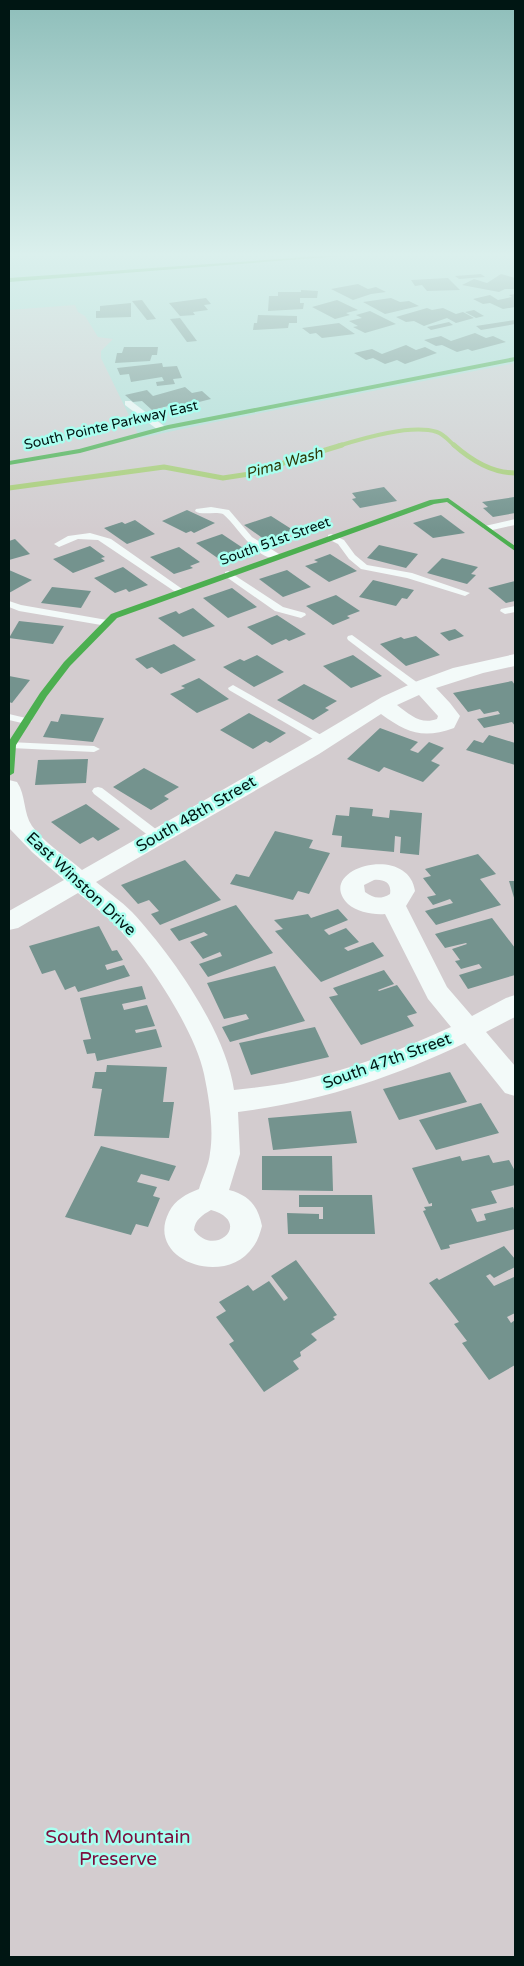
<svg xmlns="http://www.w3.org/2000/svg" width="524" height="1966" viewBox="0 0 524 1966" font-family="'Varela Round',sans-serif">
  <rect width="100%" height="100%" fill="#b0ddd6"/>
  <path fill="#d3cccf" d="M75,305L78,312L85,316L98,337L113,339L101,351V358L140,438L215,422L515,363V1957H9V310Z"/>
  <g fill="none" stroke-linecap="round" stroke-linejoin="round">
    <path stroke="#a8cc75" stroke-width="4" d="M338,446C364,438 411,424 437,432C444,434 450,442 455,446"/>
    <g stroke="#a8cc75" stroke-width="5">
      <path d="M454,445C471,460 491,473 515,473"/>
      <path d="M9,488L164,467L223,478L263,472L286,462L342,445"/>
    </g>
  </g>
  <g fill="#74938e">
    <path d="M481,274L485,277L459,279L455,276Z"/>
    <path d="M501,274L515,278V289H505L499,292L462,285L474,279L487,283Z"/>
    <path d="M448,278L460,290L427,291L422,285L415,286L411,280Z"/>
    <path d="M358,284L368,289L376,287L386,292L371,294L353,300L331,289Z"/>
    <path d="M301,290L318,291L317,298H300V303H304L303,309L268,311L269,296H278V292H301Z"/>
    <path d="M515,294V307L503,309L490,303L483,304L473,299L490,295L498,300L512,297L509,295Z"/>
    <path d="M206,298L211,304L204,305L208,310L193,312L195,315L180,316L169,303Z"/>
    <path d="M391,298L400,302L409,301L419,306L385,314L363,302Z"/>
    <path d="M142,300L156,319L147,320L132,301Z"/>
    <path d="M337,300L358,310L346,313L350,315L335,319L312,307Z"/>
    <path d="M131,303V317L96,318V311H100V306Z"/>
    <path d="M427,308L432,310L443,308L456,314L463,312L474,318L456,323L447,318L424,326L414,321L406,322L396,317Z"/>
    <path d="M474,310L484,316L476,318L465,312Z"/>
    <path d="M370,311L396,324L365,333L353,327L358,326L349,321L362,318L356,315Z"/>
    <path d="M258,315L297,316V323H289L288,328L253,330L254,323H257Z"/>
    <path d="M180,318L197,341L187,342L170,319Z"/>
    <path d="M515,320V324L481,330L476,326Z"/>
    <path d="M449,322L453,325L431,330L427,327Z"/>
    <path d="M339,323L355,334L322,338L316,333L310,334L302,328Z"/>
    <path d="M475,333L486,338L493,336L506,342L472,351L468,349L457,352L442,345L436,346L424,340L441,336L451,341Z"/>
    <path d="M406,345L416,350L425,347L437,353L405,364L397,360L385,364L373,358L366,360L354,353L372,349L382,354Z"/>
    <path d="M124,347H158L157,355H152L150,361L115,363L117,353H122Z"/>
    <path d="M162,363L163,367L177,366L182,378L173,379L175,384L157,386L156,382L164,381L162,377L131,382L129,374L120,375L117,368Z"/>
    <path d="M185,387L192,393L202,391L211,399L171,409L168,406L152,410L142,401L133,402L125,395L147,390L153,396Z"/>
    <path d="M384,487L397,501L360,508L352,499L356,498L352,493Z"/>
    <path d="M514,497L515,513L493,517L483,508L488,507L482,502Z"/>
    <path d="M187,510L215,523L194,533L191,531L186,533L162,521Z"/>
    <path d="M441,515L465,533L433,538L413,523Z"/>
    <path d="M271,516L293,530L283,534L286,536L268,542L244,525Z"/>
    <path d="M135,520L155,534L127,544L104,528L122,522L125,524Z"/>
    <path d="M222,534L246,550L219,559L196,543Z"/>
    <path d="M15,539L30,554L9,560V541Z"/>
    <path d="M379,545L418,554L406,568L367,558Z"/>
    <path d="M90,546L105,557L101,558L105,561L73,573L53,559Z"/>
    <path d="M179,547L200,562L190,566L193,568L174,574L150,557Z"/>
    <path d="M330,554L357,571L329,582L305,566L318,562L314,560Z"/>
    <path d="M442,558L478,567L471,574L476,575L467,584L427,573Z"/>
    <path d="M123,567L148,585L129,592L126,589L115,593L94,578Z"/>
    <path d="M9,570L32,580L9,593Z"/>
    <path d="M287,570L311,587L283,597L259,579Z"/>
    <path d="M373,580L414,590L407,599L402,598L396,606L359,597Z"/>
    <path d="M515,581V601L506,603L488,588Z"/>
    <path d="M52,587L91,591L81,608L41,603Z"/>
    <path d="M232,588L257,607L228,618L203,598Z"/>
    <path d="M336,595L360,611L347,616L350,618L333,625L306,606Z"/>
    <path d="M193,608L215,626L183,637L158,618L176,611L179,614Z"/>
    <path d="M277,615L306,634L289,641L286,639L272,645L247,627Z"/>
    <path d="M19,621L64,626L53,644L9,638Z"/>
    <path d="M455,629L464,636L449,641L440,633Z"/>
    <path d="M416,636L440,655L406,666L380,644L401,637L404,639Z"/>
    <path d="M174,644L196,660L161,674L152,667L147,669L135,659Z"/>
    <path d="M257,655L284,672L254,687L223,667L240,659L244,661Z"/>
    <path d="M353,655L382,676L351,688L323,666Z"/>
    <path d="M9,676L30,680L12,703L9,702Z"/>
    <path d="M199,678L229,699L197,713L170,694L185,688L181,686Z"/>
    <path d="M512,681L515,685V726L512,722L484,728L477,719L500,714L498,711L484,714L480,709L468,712L453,693Z"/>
    <path d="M304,684L337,701L325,708L329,710L313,720L277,700Z"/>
    <path d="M249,713L286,733L270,743L266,741L253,749L220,730Z"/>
    <path d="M61,714L104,718L93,742L43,737L51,721L58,722Z"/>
    <path d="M380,728L418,742L410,750L418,753L429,742L444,748L431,761L440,765L423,782L384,767L379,772L347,759Z"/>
    <path d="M489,735L515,743V765L466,750L474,740L483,743Z"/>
    <path d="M88,759L86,783L35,785L38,760Z"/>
    <path d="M144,768L179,787L164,796L169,799L151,810L113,787Z"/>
    <path d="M86,804L120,829L98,841L93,837L80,844L51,822Z"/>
    <path d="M350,807L373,809L372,816L389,818L390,810L422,813L419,855L400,853L401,837L395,836L394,852L341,847L342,836L332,835L336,815L349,816Z"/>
    <path d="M275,831L313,840L309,848L330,853L309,894L298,891L293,900L230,884L236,874L249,877Z"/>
    <path d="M478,854L496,874L480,879L501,905L436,925L425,911L453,903L450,899L433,905L427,897L436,895L423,878L431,876L425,869Z"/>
    <path d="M185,860L221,900L160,925L151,914L159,911L149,900L138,904L121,885Z"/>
    <path d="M509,881H515V901Z"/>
    <path d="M236,905L273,953L208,977L199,964L222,956L220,952L203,959L190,942L208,935L204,932L179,941L170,929Z"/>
    <path d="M338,909L348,920L324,930L329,935L346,928L359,942L344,948L348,951L373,942L384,956L321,982L275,931L283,929L274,920L308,914L311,918Z"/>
    <path d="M492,918L515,948V975L468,989L459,975L482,968L479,964L461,969L455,961L460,960L452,949L467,944L466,943L445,948L435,934Z"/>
    <path d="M99,926L112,951L117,950L123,960L105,965L107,970L124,965L130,976L78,992L75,986L65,990L55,970L42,974L29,946Z"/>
    <path d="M275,966L305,1021L230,1042L222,1027L249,1019L246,1014L224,1019L207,983Z"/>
    <path d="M384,970L394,984L378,990L379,991L397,985L417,1013L407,1016L414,1026L361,1045L329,997L338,995L333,988Z"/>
    <path d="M142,986L146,999L122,1004L124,1010L147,1005L155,1026L135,1030L136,1033L156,1029L162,1047L97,1061L95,1053L87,1054L83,1040L91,1039L80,998Z"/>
    <path d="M315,1027L329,1057L251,1075L239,1043Z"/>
    <path d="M107,1065L167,1067L163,1102H174L169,1138L94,1136L102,1089L92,1088L95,1072H106Z"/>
    <path d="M450,1072L467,1102L399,1120L383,1089Z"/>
    <path d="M481,1103L499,1133L436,1150L419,1120Z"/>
    <path d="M351,1111L357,1143L273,1150L268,1118Z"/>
    <path d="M101,1146L176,1166L169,1181L141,1174L137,1182L157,1187L153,1196L160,1198L148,1227L136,1224L131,1235L65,1217Z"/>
    <path d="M489,1155L493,1163L509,1160L515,1171V1185L491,1191L497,1203L471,1209L477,1222L486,1220L484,1214L513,1207L515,1212V1229L449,1245L450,1248L441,1250L423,1211L426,1210L424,1207L432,1206V1203L429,1204L412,1168L460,1156L462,1161Z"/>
    <path d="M262,1156H332L333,1191L262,1190Z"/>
    <path d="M299,1195H372L375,1234H288L287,1213L319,1214V1219H323V1207H299Z"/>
    <path d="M504,1246L515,1259V1267L494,1278L490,1274L486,1276L494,1286L514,1277L515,1278V1313L507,1317L511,1323L515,1320V1365L489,1380L462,1343L467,1341L454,1324L459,1322L429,1283L437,1278L439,1280Z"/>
    <path d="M296,1260L337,1315L333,1317L335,1319L311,1334L317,1340L300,1352L301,1356L293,1361L299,1369L264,1392L229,1344L234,1341L216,1317L226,1311L219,1302L248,1285L253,1291L269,1281L284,1301L288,1298L271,1276Z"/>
  </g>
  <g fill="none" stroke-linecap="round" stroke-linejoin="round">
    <g fill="#f3faf9" fill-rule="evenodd">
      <path d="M125,401H131L164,426V430H158L125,405Z"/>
      <path d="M211,507L229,510L252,537L279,554V558C256,562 237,525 223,514C214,511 202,516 195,511L196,509Z"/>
      <path d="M515,519V525L488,531L483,528L485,526Z"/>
      <path d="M90,533L111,539L185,591L183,593H177L98,540L78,539L59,547L54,544L68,536Z"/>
      <path d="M331,534L344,540L355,555L367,565L412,573L470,593L465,596L407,578L361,569L349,559L338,544L328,539V535Z"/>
      <path d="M228,571L283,607L305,613L306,615L301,618L275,611L225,576V572Z"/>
      <path d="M9,601L21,605L107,620L112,623L107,626L19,611L9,607Z"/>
      <path d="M515,606V612L505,614L500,611L501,609Z"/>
      <path d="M352,635L422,686L423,688L422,690H414L348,640L347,638L348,636Z"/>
      <path d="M233,685L328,739L330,741L324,744L320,743L229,690L228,688Z"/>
      <path d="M9,714L30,719L32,721L26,724L9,720Z"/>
      <path d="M9,742L94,746L100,749L94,752L11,748H9Z"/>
      <path d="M98,787L102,788L161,833L163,836L161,839H153L94,794L92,791L94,788Z"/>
    </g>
    <path fill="#f3faf9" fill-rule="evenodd" d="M515,654V666L483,673L436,688L450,703L460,716L454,728C423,739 407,733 381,714L319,754L96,882C108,892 121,901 132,912C172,955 226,1032 234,1090C261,1087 288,1084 314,1077C362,1066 406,1047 451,1027L428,999L385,914C373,915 357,912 348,904C313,869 408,842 415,891L406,906L447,987L472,1016L506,998L515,995V1017L486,1032L515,1066V1096L505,1093L465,1043C392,1078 318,1102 238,1112L240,1154L229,1190C249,1195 258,1206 262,1226C260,1233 258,1241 253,1247C226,1288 144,1261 169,1212C175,1200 186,1194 199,1189C202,1178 209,1165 210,1153C214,1129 209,1098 204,1074C195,1030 145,954 113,923C102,912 90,903 78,893L18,928L9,930V911L64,880L32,852L10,829L9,780L17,782C26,795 23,813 32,826C44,843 66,856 82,870L303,744L382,697L415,682L453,668ZM419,695L438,716L437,719C421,725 410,715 397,705ZM374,880C384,879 392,883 390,894C380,900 373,898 365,892L364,885ZM211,1210C254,1222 214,1259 194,1230C195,1220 202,1215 211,1210Z"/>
    <g fill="#4caf50" fill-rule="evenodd">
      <path d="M322,256H341L9,282V278Z"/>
      <path d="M515,357V361L169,429L80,453L9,465V461L79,449L168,425Z"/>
      <path d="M448,498L515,546V551L447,502L434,504L117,618L70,666L47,696L16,745L14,773L9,776V741L40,693L64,662L111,614L430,500Z"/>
    </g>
  </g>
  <linearGradient id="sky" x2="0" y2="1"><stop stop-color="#8ebeba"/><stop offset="0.48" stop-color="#dbf0ed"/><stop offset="1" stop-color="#dbf0ed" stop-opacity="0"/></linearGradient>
  <rect width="524" height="531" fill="url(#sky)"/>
  <g text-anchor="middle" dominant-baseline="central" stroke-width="5" stroke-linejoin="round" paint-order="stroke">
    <g font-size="14" fill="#001613" stroke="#a9fff0">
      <text transform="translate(111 425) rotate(-13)">South Pointe Parkway East</text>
      <text transform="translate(275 541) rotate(-20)">South 51st Street</text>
    </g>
    <g font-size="15" font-style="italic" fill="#2d3907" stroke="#a9fff0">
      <text transform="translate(284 463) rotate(-16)">Pima Wash</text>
    </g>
    <g font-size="16" fill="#001613" stroke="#a9fff0">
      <text transform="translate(196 814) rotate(-30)">South 48th Street</text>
      <text transform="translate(81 884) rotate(43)">East Winston Drive</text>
      <text transform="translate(387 1061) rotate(-20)">South 47th Street</text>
    </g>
    <g font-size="19" fill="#7c0d3d" stroke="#a9fff0">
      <text x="118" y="1837">South Mountain<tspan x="118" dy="22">Preserve</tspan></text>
    </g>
  </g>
  <rect width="524" height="1966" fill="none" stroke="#001613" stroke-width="20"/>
</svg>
